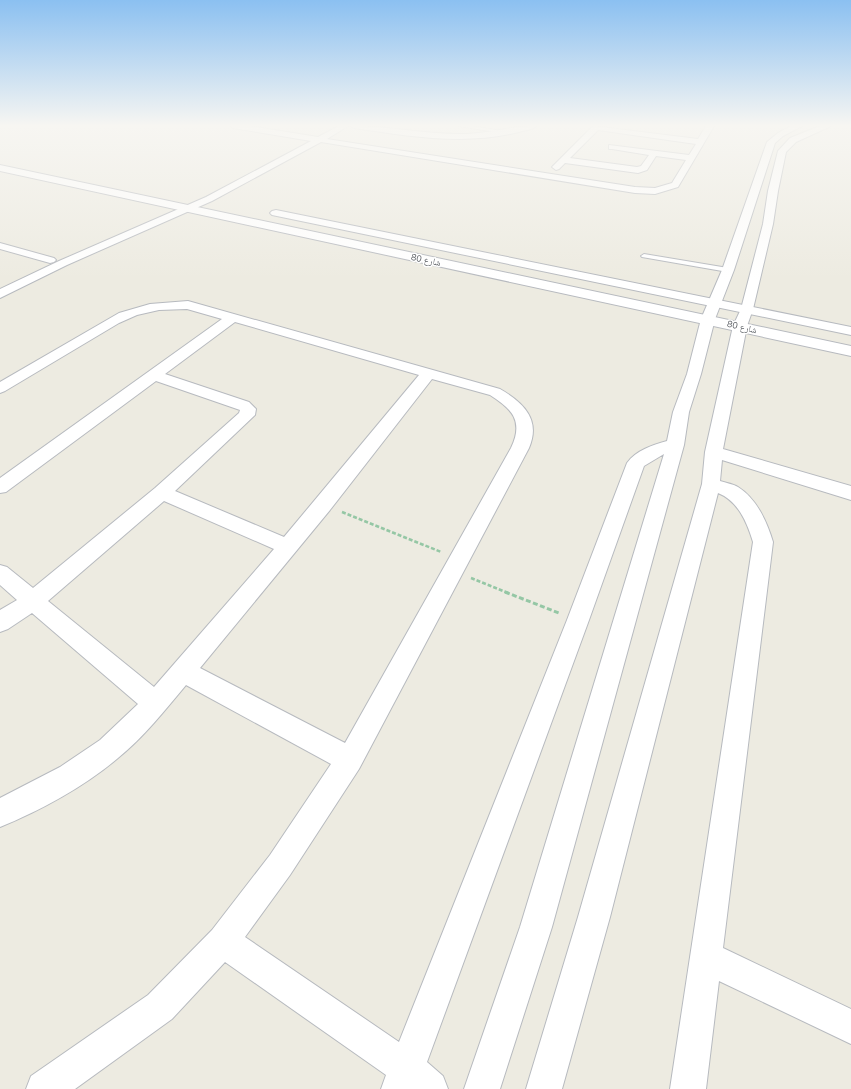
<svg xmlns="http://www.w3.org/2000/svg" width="851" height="1089" viewBox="0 0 851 1089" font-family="'Nunito Sans','Noto Naskh Arabic',sans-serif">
  <rect width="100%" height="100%" fill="#edebe1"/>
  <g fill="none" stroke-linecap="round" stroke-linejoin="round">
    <defs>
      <g id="service">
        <path d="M471,126L496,130L498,131L496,132L459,126Z"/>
        <path d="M644,254L728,268L731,270L728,272L642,257L641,256Z"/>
      </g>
      <g id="minor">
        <path d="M230,126H249L318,137L339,126H348L327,139L635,187L655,188L672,183L686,160L656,156L647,170L638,173L565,163L559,169L556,170L552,167L593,126L698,139L706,126H714L678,187L655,194L635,193L321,142L212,201L67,265L0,298V289L59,261L206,197L311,141L233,128ZM598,130L696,144L689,155L609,145V149H612L649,155L641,166L637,167L570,158Z"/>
        <path d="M351,126C389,126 428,135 467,134C490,133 513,126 536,126C532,130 525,130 519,132C465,146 408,136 354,128Z"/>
        <path d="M791,126H802L783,136L775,143L734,270L715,319L701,374L689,412L684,445L552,927L500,1089H464L520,927L664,454L644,466L589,620L427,1062L443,1076L448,1089H381L386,1075L225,962L172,1019L75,1089H26L31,1076L148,995L212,930L270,855L331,764L186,685C165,710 144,737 118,758C85,786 40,811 0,827V798L60,767L100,740L138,704L32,613L8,629L0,632V610L17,600L0,585V565L7,567L33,588L155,488L239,413L240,410L156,381L6,492L0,493V478L222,319L187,309L159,310L137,315L119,323L5,391L0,393V382L119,313L150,304L188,301L500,389C524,403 541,420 529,448L359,769L290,875L245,937L399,1042L567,620L627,463C636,450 653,445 667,441L673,412L687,374L701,319L722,270L767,142L778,133ZM235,322L419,375L284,537L175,491L255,415L256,409L249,402L165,374ZM432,379L490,395C512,409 524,421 511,448L345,743L200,668L330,510ZM164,501L274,549L154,687L48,601Z"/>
        <path d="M820,126H831L796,142L786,152L778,191L773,224L753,309L747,326L723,449L851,486V500L722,460L720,481C726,483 733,484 738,487C757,499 767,522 773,542L723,948L851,1009V1044L719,981L706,1089H670L753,542C747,522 738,501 718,493L610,917L562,1089H526L578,917L702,484L705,452L733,326L741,309L763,224L768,191L778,151L790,138Z"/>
        <path d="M0,243L54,258L56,260L54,262L50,263L0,249Z"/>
      </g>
      <g id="tertiary">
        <path d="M0,165L851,346V356L0,171Z"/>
        <path d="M276,210L851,327V335L272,215L270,213L272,211Z"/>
      </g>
    </defs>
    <use href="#service" stroke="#b7babf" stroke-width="2"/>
    <use href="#minor" stroke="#b7babf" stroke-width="2"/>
    <use href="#tertiary" stroke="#b7babf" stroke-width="2"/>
    <g stroke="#95c7a5" stroke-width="2.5" stroke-dasharray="4 2" stroke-linecap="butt">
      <path d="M342,512L441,552"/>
      <path d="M471,578L508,593"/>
    </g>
    <path stroke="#95c7a5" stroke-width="3" stroke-dasharray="5 2.5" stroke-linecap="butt" d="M505,592L559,613"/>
    <use href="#service" fill="#fff" fill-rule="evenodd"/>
    <use href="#minor" fill="#fff" fill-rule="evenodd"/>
    <use href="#tertiary" fill="#fff" fill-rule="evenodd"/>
  </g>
  <linearGradient id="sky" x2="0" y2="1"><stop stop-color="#8bc0f1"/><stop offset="0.45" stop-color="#f7f6f2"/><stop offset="1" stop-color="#f7f6f2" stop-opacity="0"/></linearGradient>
  <rect width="851" height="279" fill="url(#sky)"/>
  <g text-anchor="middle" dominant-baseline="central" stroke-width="3" stroke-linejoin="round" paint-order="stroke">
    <g font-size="9" fill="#5a5e63" stroke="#fff">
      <text transform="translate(426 260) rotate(12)">شارع 80</text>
      <text transform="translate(742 327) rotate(13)">شارع 80</text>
    </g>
  </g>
</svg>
